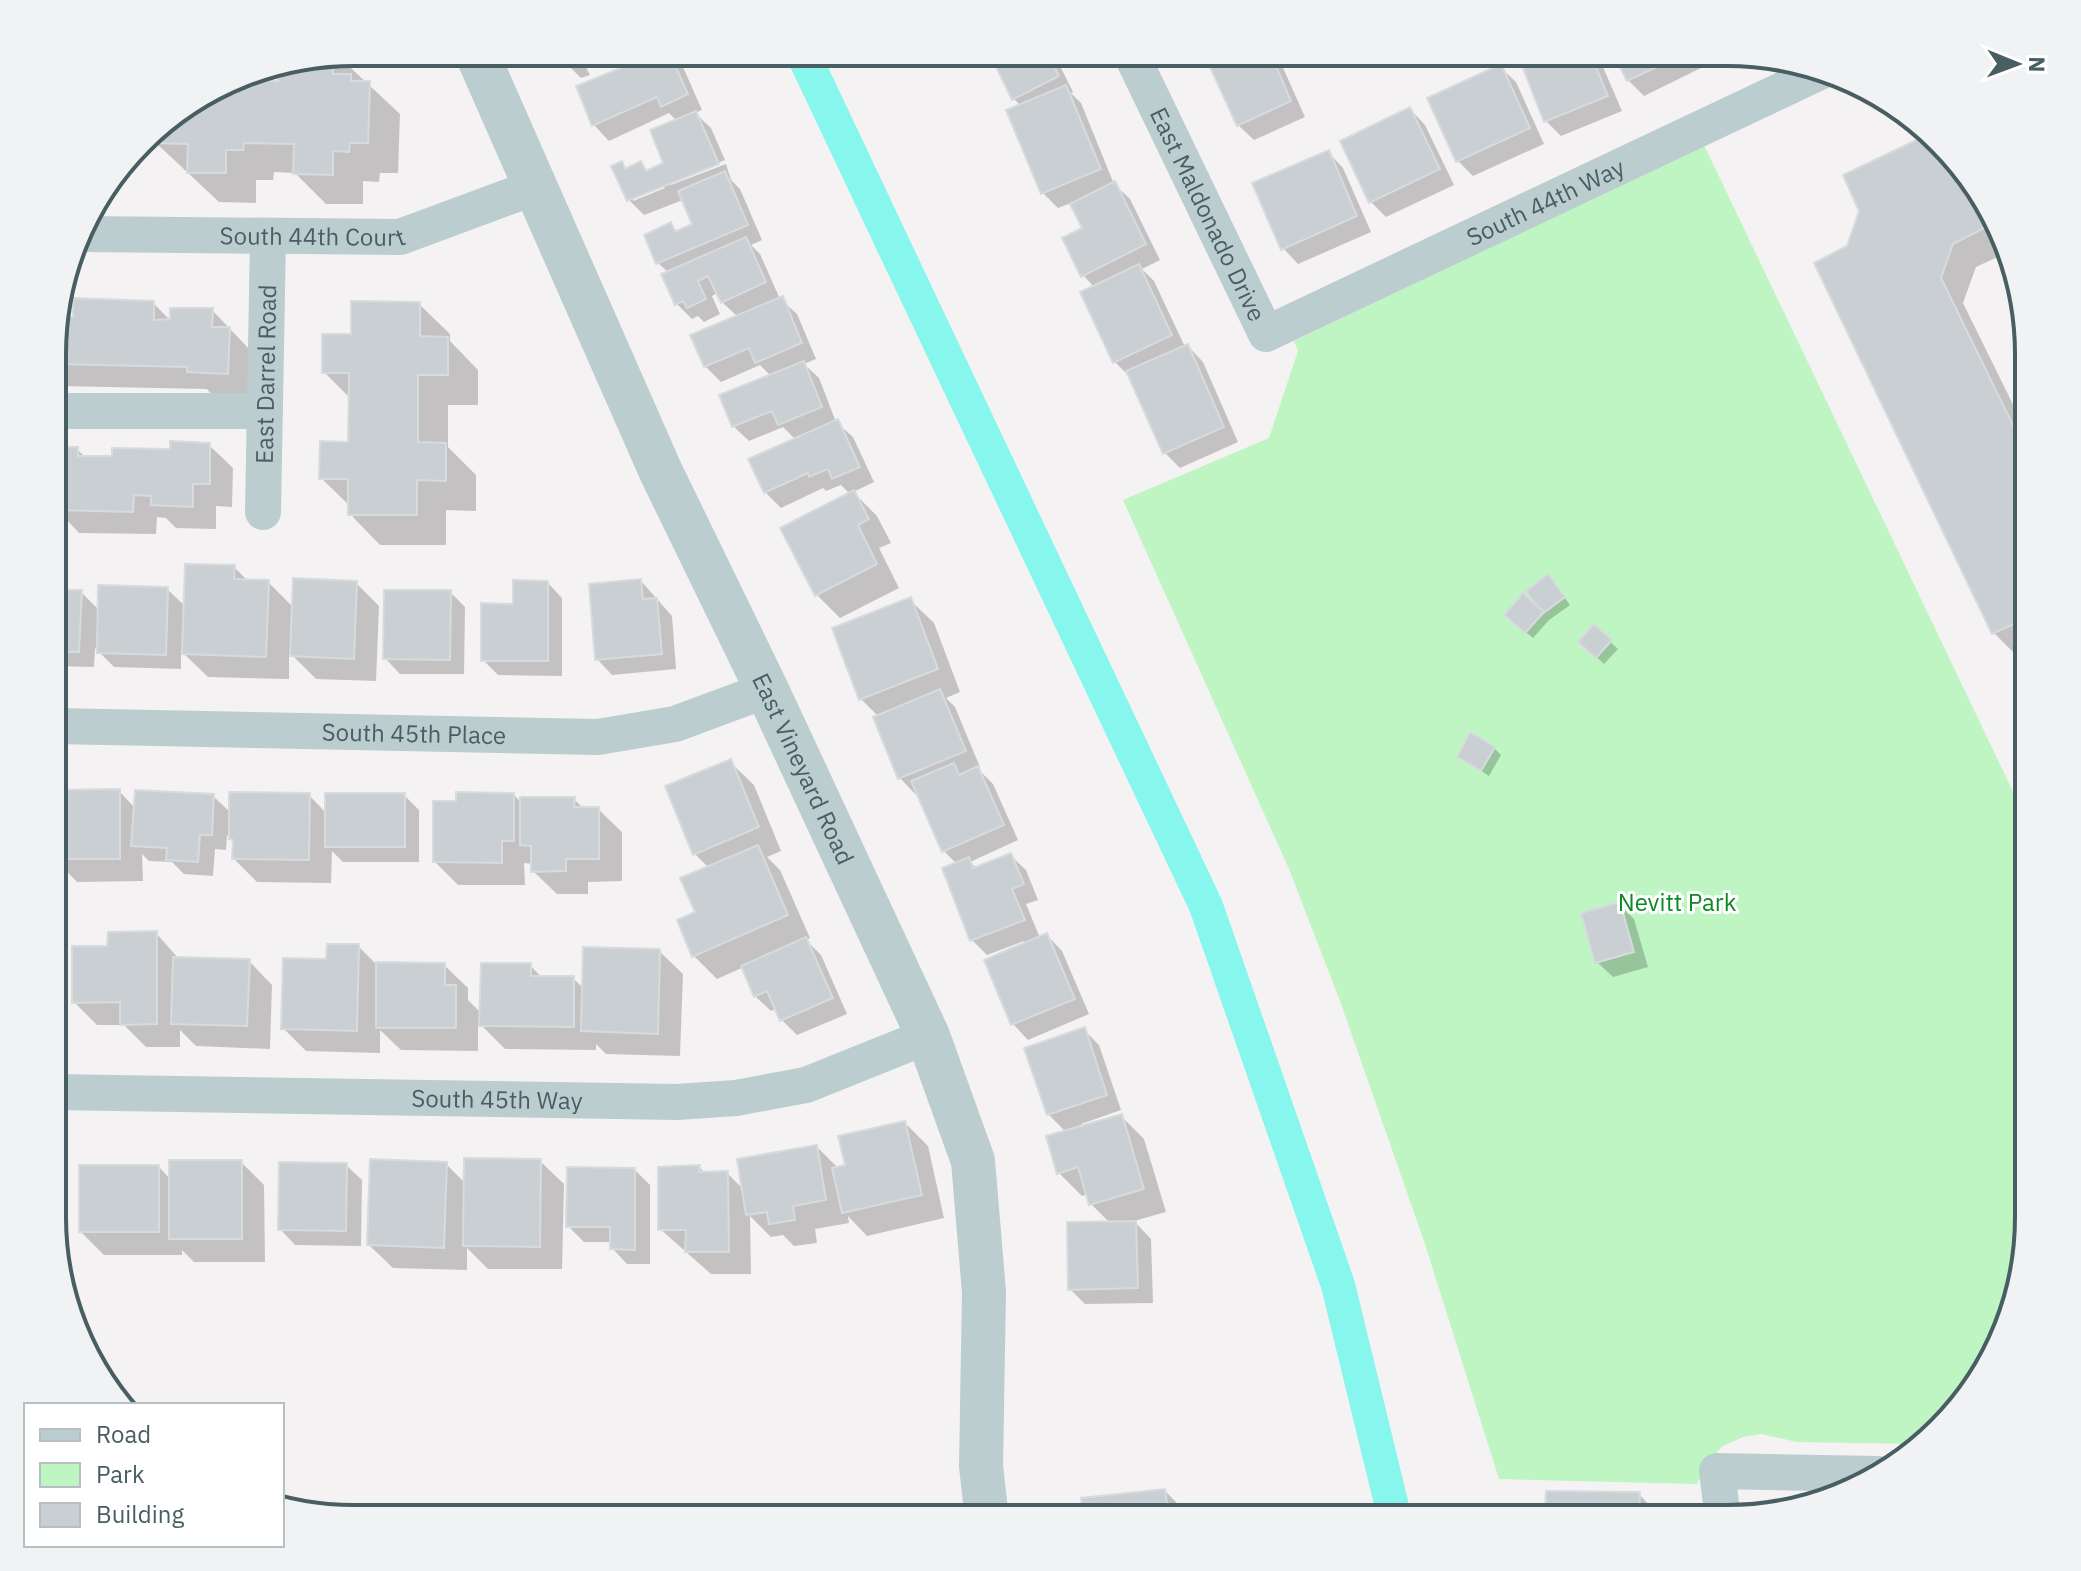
<svg xmlns="http://www.w3.org/2000/svg" width="2081" height="1571" viewBox="0 0 2081 1571" font-family="'IBM Plex Sans',sans-serif">
  <rect width="100%" height="100%" fill="#f5f2f3"/>
  <path fill="#bef5c3" d="M1704,145L2029,825L2028,1237L2006,1333L1954,1416L1917,1444L1797,1442L1761,1434L1743,1437L1723,1446L1708,1461L1697,1484L1499,1479L1424,1241L1340,1001L1289,869L1123,500L1269,438L1298,351L1294,341Z"/>
  <g fill="#0003" fill-rule="evenodd">
    <path d="M561,52H599L603,60L586,67L590,75L581,78L566,63Z"/>
    <path d="M605,52H668L683,67L702,110L695,113L711,128L725,160L670,183L671,185L726,164L731,180L740,189L762,240L751,245L760,254L780,299L797,314L816,359L804,364L819,378L836,422L853,437L874,482L853,492L877,516L891,543L879,548L899,588L840,618L817,595L850,494L841,485L826,491L823,488L781,508L765,492L796,440L783,427L749,441L733,426L771,376L760,365L721,382L705,366L738,317L722,302L718,293L712,296L720,314L704,322L698,316L692,319L677,304L669,273L658,263L671,225L679,233L694,225L683,200L644,215L629,200L621,164L627,170L641,163L649,172L666,164L677,121L669,113L609,141L594,125L578,87L622,70ZM662,185L665,188L633,201V196Z"/>
    <path d="M991,52H1053L1073,92L1071,93L1081,103L1114,184L1130,199L1160,260L1142,269L1154,281L1185,347L1188,346L1203,362L1238,442L1180,468L1164,452L1130,377L1115,362L1094,287L1083,275L1085,229L1071,203L1058,208L1043,193L1021,106L1014,99Z"/>
    <path d="M1205,52H1276L1305,117L1254,140L1238,125Z"/>
    <path d="M1566,53H1593L1600,60L1622,111L1561,136L1546,121L1525,69Z"/>
    <path d="M1615,53H1696L1703,67L1644,96L1628,80Z"/>
    <path d="M1707,53H1732L1715,60Z"/>
    <path d="M337,55L400,114L398,173H380L379,182L363,181V204H326L295,173L274,172L273,180H256V203L219,202L155,142V126L251,71L259,83H280L298,75V61Z"/>
    <path d="M1500,67L1516,82L1544,144L1473,176L1458,161Z"/>
    <path d="M1410,109L1425,125L1454,185L1386,217L1371,202Z"/>
    <path d="M1932,135L1998,221L2006,253L1976,267L1963,303L2029,437V651L2017,656L1994,633L1849,248Z"/>
    <path d="M1328,152L1343,168L1371,232L1298,264L1283,248Z"/>
    <path d="M153,303L172,322L212,310L252,352L250,396L212,395L207,389L60,386V393H54L56,310L65,319Z"/>
    <path d="M419,304L450,334V341L478,370V405H448V447L476,475V511L446,510V545H380L350,514V506L321,478L350,444L351,399L324,372L353,336Z"/>
    <path d="M209,445L233,468L232,507L216,506V529L176,528L166,518L157,517L156,534L79,533L64,517H59L60,528H54V449H77L86,458H114Z"/>
    <path d="M234,567L248,581L268,582L294,608L356,583L379,606L376,681L316,679L289,652V679L208,677L181,651V669L114,667L95,648L94,667L54,666V592H81L100,611L167,589L186,607Z"/>
    <path d="M641,581L672,616L676,669L612,675L597,659Z"/>
    <path d="M547,582L562,598V676L498,675L483,660L515,606Z"/>
    <path d="M1555,584L1570,605L1549,620L1533,638L1514,622L1540,610Z"/>
    <path d="M450,592L465,607L464,674H400L385,658Z"/>
    <path d="M910,600L934,623L960,692L946,698L955,707L980,767L977,768L993,784L1018,840L970,862L977,868L1010,855L1026,870L1038,900L1026,904L1040,938L1047,935L1062,951L1089,1014L1028,1040L1013,1024L986,961L1025,944L1024,941L987,955L972,940L957,864L944,851L918,792L915,794L900,778L876,718L879,717L861,699Z"/>
    <path d="M1594,627L1618,649L1604,664L1581,642Z"/>
    <path d="M1494,748L1501,755L1489,776L1459,756Z"/>
    <path d="M730,762L754,785L781,851L767,857L780,870L810,938L806,940L821,955L847,1014L797,1035L782,1020L777,1008L771,1011L755,996L744,967L717,979L694,956L698,914L709,868L694,853Z"/>
    <path d="M119,791L135,808L213,796L231,813L309,795L327,814L404,795L419,810V862H343L332,851L331,883L257,882L234,859V842L227,835L226,850L215,849L213,876L184,874L172,862L149,861L142,854L143,881L77,882L54,858V792Z"/>
    <path d="M514,795L522,803L574,799L584,809H598L622,832V881L588,882V894H557L533,871V864L524,863L525,885H458L435,862Z"/>
    <path d="M1619,904L1634,919L1648,967L1613,977L1597,962Z"/>
    <path d="M156,933L179,959L249,961L272,985L270,1049L196,1046L180,1030V1047H146L124,1025H97L74,1002L109,948Z"/>
    <path d="M358,946L376,964L444,965L468,988V1000L482,1014L530,965L542,978H573L584,989L659,951L683,974L680,1056L606,1054L596,1044V1050L505,1049L478,1022V1051L401,1050L380,1030V1053L306,1051L283,1028L328,961Z"/>
    <path d="M53,966L58,971V1034H53Z"/>
    <path d="M1084,1030L1099,1045L1121,1110L1081,1124L1082,1127L1121,1116L1144,1139L1166,1212L1134,1221L1151,1239L1153,1303L1085,1304L1070,1289L1111,1224L1091,1204L1088,1194L1082,1196L1058,1172L1066,1132L1048,1114Z"/>
    <path d="M905,1123L928,1146L944,1218L867,1236L848,1216L849,1223L815,1229L817,1243L794,1246L783,1235L771,1237L750,1216L751,1274H711L660,1229L699,1167L706,1174L727,1173L744,1190L817,1147L838,1168L847,1166Z"/>
    <path d="M540,1161L564,1184L562,1269H488L467,1248V1270L393,1268L369,1245L446,1164L466,1184Z"/>
    <path d="M241,1162L264,1185L265,1262H194L182,1250V1255H104L81,1232L159,1167L171,1180Z"/>
    <path d="M346,1165L362,1180L361,1246L295,1245L280,1229Z"/>
    <path d="M635,1170L650,1185V1264H627L612,1248V1242H584L568,1226Z"/>
    <path d="M1165,1491L1188,1514L1189,1519H1085Z"/>
    <path d="M1639,1494L1662,1519H1547Z"/>
    <path d="M931,1506L943,1519H859Z"/>
    <path d="M287,1507L347,1508L357,1518H335Z"/>
  </g>
  <g fill="none" stroke-linecap="round" stroke-linejoin="round">
    <path stroke="#87f6ed" stroke-width="34" d="M802,52L1206,906L1338,1285L1395,1519"/>
  </g>
  <g fill="#c9cfd2" stroke="#d6dbde" stroke-width="2">
    <path d="M559,52H573L576,59L564,64Z"/>
    <path d="M660,52H669L688,94L661,107L657,97L592,126L576,86Z"/>
    <path d="M989,52H1047L1059,76L1012,100Z"/>
    <path d="M1203,52H1270L1291,101L1237,126Z"/>
    <path d="M1560,53H1590L1608,96L1544,122L1523,68Z"/>
    <path d="M1613,53H1687L1627,81Z"/>
    <path d="M334,55L333,74H351V81H370L368,143H350L349,152L333,151V175L293,174L294,144L244,143L243,150H226V173H187L188,144L153,143L155,127L244,75V80L278,81L280,73H296V62Z"/>
    <path d="M1501,64L1530,128L1456,162L1427,98Z"/>
    <path d="M1066,85L1101,169L1041,194L1006,110Z"/>
    <path d="M1410,107L1440,169L1369,203L1340,141Z"/>
    <path d="M696,111L719,164L627,201L611,166L622,161L625,169L641,161L646,171L663,163L650,130Z"/>
    <path d="M1931,133L1998,221L1953,244L1941,278L2029,458V617L1992,634L1814,263L1847,246L1859,211L1843,175Z"/>
    <path d="M1329,150L1357,216L1281,250L1252,183Z"/>
    <path d="M725,171L748,225L656,264L644,235L671,222L675,232L692,224L678,191Z"/>
    <path d="M1115,181L1146,244L1081,277L1062,238L1082,228L1070,204Z"/>
    <path d="M746,237L766,282L721,303L708,276L698,281L706,299L687,308L683,301L675,305L661,274Z"/>
    <path d="M1139,264L1172,335L1113,363L1080,292Z"/>
    <path d="M783,296L802,343L755,363L749,348L704,367L690,335Z"/>
    <path d="M73,298L154,301V320L170,319V308H213L212,327H230L228,374L187,372V367L55,364V314L56,311V317H73Z"/>
    <path d="M351,301L420,302V336L448,337V375H418V442L446,443V481L417,480V515H348V479H319L320,441L348,442L349,373H322V334H351Z"/>
    <path d="M1188,344L1224,427L1163,454L1126,371Z"/>
    <path d="M804,361L822,407L778,425L772,411L732,427L719,395Z"/>
    <path d="M838,419L860,467L832,479L828,469L809,477L808,473L764,493L748,459Z"/>
    <path d="M170,441L210,443V484H193V507L151,505V496L134,495L133,512L54,510V447H78V456H112V448L170,449Z"/>
    <path d="M854,490L869,519L858,525L877,564L815,596L780,528Z"/>
    <path d="M185,564L235,565L234,579L269,580L266,657L182,654Z"/>
    <path d="M1548,574L1565,597L1542,614L1526,591Z"/>
    <path d="M293,578L357,581L354,659L290,656Z"/>
    <path d="M641,579L643,599L657,598L662,654L595,660L589,584Z"/>
    <path d="M513,580L548,581V661H481V603L513,604Z"/>
    <path d="M98,585L168,587L166,655L97,653Z"/>
    <path d="M54,590H82L79,652H54Z"/>
    <path d="M384,590H451L450,660L383,659Z"/>
    <path d="M1523,593L1544,612L1525,633L1504,615Z"/>
    <path d="M911,597L938,669L859,700L832,628Z"/>
    <path d="M1594,624L1612,640L1596,658L1578,642Z"/>
    <path d="M940,689L966,751L898,779L873,717Z"/>
    <path d="M1470,732L1495,747L1481,771L1457,757Z"/>
    <path d="M731,759L759,827L693,855L665,786Z"/>
    <path d="M954,763L959,775L978,766L1004,825L942,852L911,781Z"/>
    <path d="M120,789V859H53L54,790Z"/>
    <path d="M135,790L214,794L212,835H200L198,862L166,860L167,848L131,846Z"/>
    <path d="M229,792L310,793L309,860L232,859L233,840L229,839Z"/>
    <path d="M456,792L514,793V841H502V863L433,862V801H456Z"/>
    <rect x="325" y="793" width="80" height="54"/>
    <path d="M520,797H575L574,807H599V859H566V871L531,872V846L520,845Z"/>
    <path d="M758,845L788,915L692,957L677,920L695,912L680,878Z"/>
    <path d="M1011,853L1024,884L1012,889L1025,920L970,941L942,868L969,857L973,868Z"/>
    <path d="M1620,902L1634,952L1595,963L1581,913Z"/>
    <path d="M157,931V1024L120,1025V1002L72,1003V946H107L108,932Z"/>
    <path d="M1047,933L1075,999L1011,1025L984,960Z"/>
    <path d="M806,937L833,998L780,1021L767,991L754,997L741,966Z"/>
    <path d="M327,944H359L357,1031L281,1029L283,958L326,959Z"/>
    <path d="M583,947L660,949L658,1034L581,1031Z"/>
    <path d="M173,957L250,959L247,1026L171,1024Z"/>
    <path d="M376,962L445,963V985H456V1028H376Z"/>
    <path d="M481,963H531V976H574V1027L479,1026Z"/>
    <path d="M1085,1027L1107,1095L1047,1115L1024,1048Z"/>
    <path d="M1122,1114L1144,1189L1089,1205L1078,1167L1057,1174L1046,1136Z"/>
    <path d="M905,1121L922,1195L842,1213L832,1168L845,1165L838,1136Z"/>
    <path d="M817,1145L826,1200L793,1206L795,1220L769,1224L767,1212L746,1215L737,1159Z"/>
    <path d="M464,1158L541,1159L540,1247L463,1246Z"/>
    <path d="M370,1159L447,1162L444,1248L367,1245Z"/>
    <rect x="169" y="1160" width="73" height="79"/>
    <path d="M279,1162L347,1163L346,1231L278,1230Z"/>
    <rect x="79" y="1165" width="80" height="67"/>
    <path d="M700,1165L699,1172L728,1171L729,1252H685L686,1230H658V1167Z"/>
    <path d="M567,1167L635,1168V1250L610,1249V1227H566Z"/>
    <path d="M1136,1221L1138,1288L1068,1290L1067,1222Z"/>
    <path d="M1165,1489L1169,1519H1083L1081,1498Z"/>
    <path d="M1546,1491L1640,1492L1639,1519H1545Z"/>
    <rect x="857" y="1504" width="75" height="15"/>
    <path d="M282,1505L348,1506V1518H335Z"/>
    <path d="M560,1508L627,1509V1519L560,1518Z"/>
    <rect x="377" y="1511" width="32" height="7"/>
    <path d="M669,1516H736V1519H668Z"/>
  </g>
  <g fill="none" stroke-linecap="round" stroke-linejoin="round">
    <g stroke="#bccdd0" stroke-width="36">
      <path id="s1" d="M1130,52L1266,334L1824,70"/>
      <path id="s2" d="M82,234L400,237L535,187"/>
      <path d="M54,411H265"/>
      <path id="s3" d="M263,512L268,237"/>
      <path id="s4" d="M54,726L598,737L675,724L767,690"/>
      <path id="s5" d="M53,1092L677,1102L736,1098L806,1085L928,1036"/>
      <path d="M1723,1519L1717,1471L1879,1474"/>
    </g>
    <path stroke="#bccdd0" stroke-width="44" id="s6" d="M476,52L661,472L767,690L928,1036L973,1161L984,1292L981,1466L987,1519"/>
  </g>
  <g text-anchor="middle" dominant-baseline="central" stroke-width="6" stroke-linejoin="round" paint-order="stroke">
    <g font-size="24" fill="#485e63" stroke="#fff">
      <text stroke="none"><textPath href="#s1" startOffset="622">South 44th Way</textPath></text>
      <text stroke="none"><textPath href="#s1" startOffset="180">East Maldonado Drive</textPath></text>
      <text stroke="none"><textPath href="#s2" startOffset="230">South 44th Court</textPath></text>
      <text stroke="none"><textPath href="#s3" startOffset="138">East Darrel Road</textPath></text>
      <text stroke="none"><textPath href="#s4" startOffset="360">South 45th Place</textPath></text>
      <text stroke="none"><textPath href="#s6" startOffset="788">East Vineyard Road</textPath></text>
      <text stroke="none"><textPath href="#s5" startOffset="444">South 45th Way</textPath></text>
    </g>
    <g font-size="24" fill="#0d8927" stroke="#fff">
      <text x="1677" y="902">Nevitt Park</text>
    </g>
  </g>
  <path d="M0 0H2081V1571H0ZM354 66H1727A288 288 0 0 1 2015 354V1217A288 288 0 0 1 1727 1505H354A288 288 0 0 1 66 1217V354A288 288 0 0 1 354 66Z" fill="#f0f2f3" fill-rule="evenodd"/>
  <path fill="none" stroke="#485e63" stroke-width="4" d="M354 66H1727A288 288 0 0 1 2015 354V1217A288 288 0 0 1 1727 1505H354A288 288 0 0 1 66 1217V354A288 288 0 0 1 354 66Z"/>
  <rect x="24" y="1403" width="260" height="144" fill="#ffffff" stroke="#b6bfc1" stroke-width="2"/>
  <rect x="40" y="1429" width="40" height="12" fill="#bccdd0" stroke="#b6bfc1" stroke-width="2"/>
  <text x="96" y="1443" font-size="24" fill="#485e63">Road</text>
  <rect x="40" y="1463" width="40" height="24" fill="#bef5c3" stroke="#b6bfc1" stroke-width="2"/>
  <text x="96" y="1483" font-size="24" fill="#485e63">Park</text>
  <rect x="40" y="1503" width="40" height="24" fill="#c9cfd2" stroke="#b6bfc1" stroke-width="2"/>
  <text x="96" y="1523" font-size="24" fill="#485e63">Building</text>
  <g transform="translate(2017 64) rotate(91)" stroke="#ffffff" stroke-width="6" paint-order="stroke">
  <path d="M0-6L14 30L0 20L-14 30Z" fill="#485e63"/>
  <text y="-12" font-size="22" font-weight="bold" text-anchor="middle" fill="#485e63">N</text>
  </g>
</svg>
